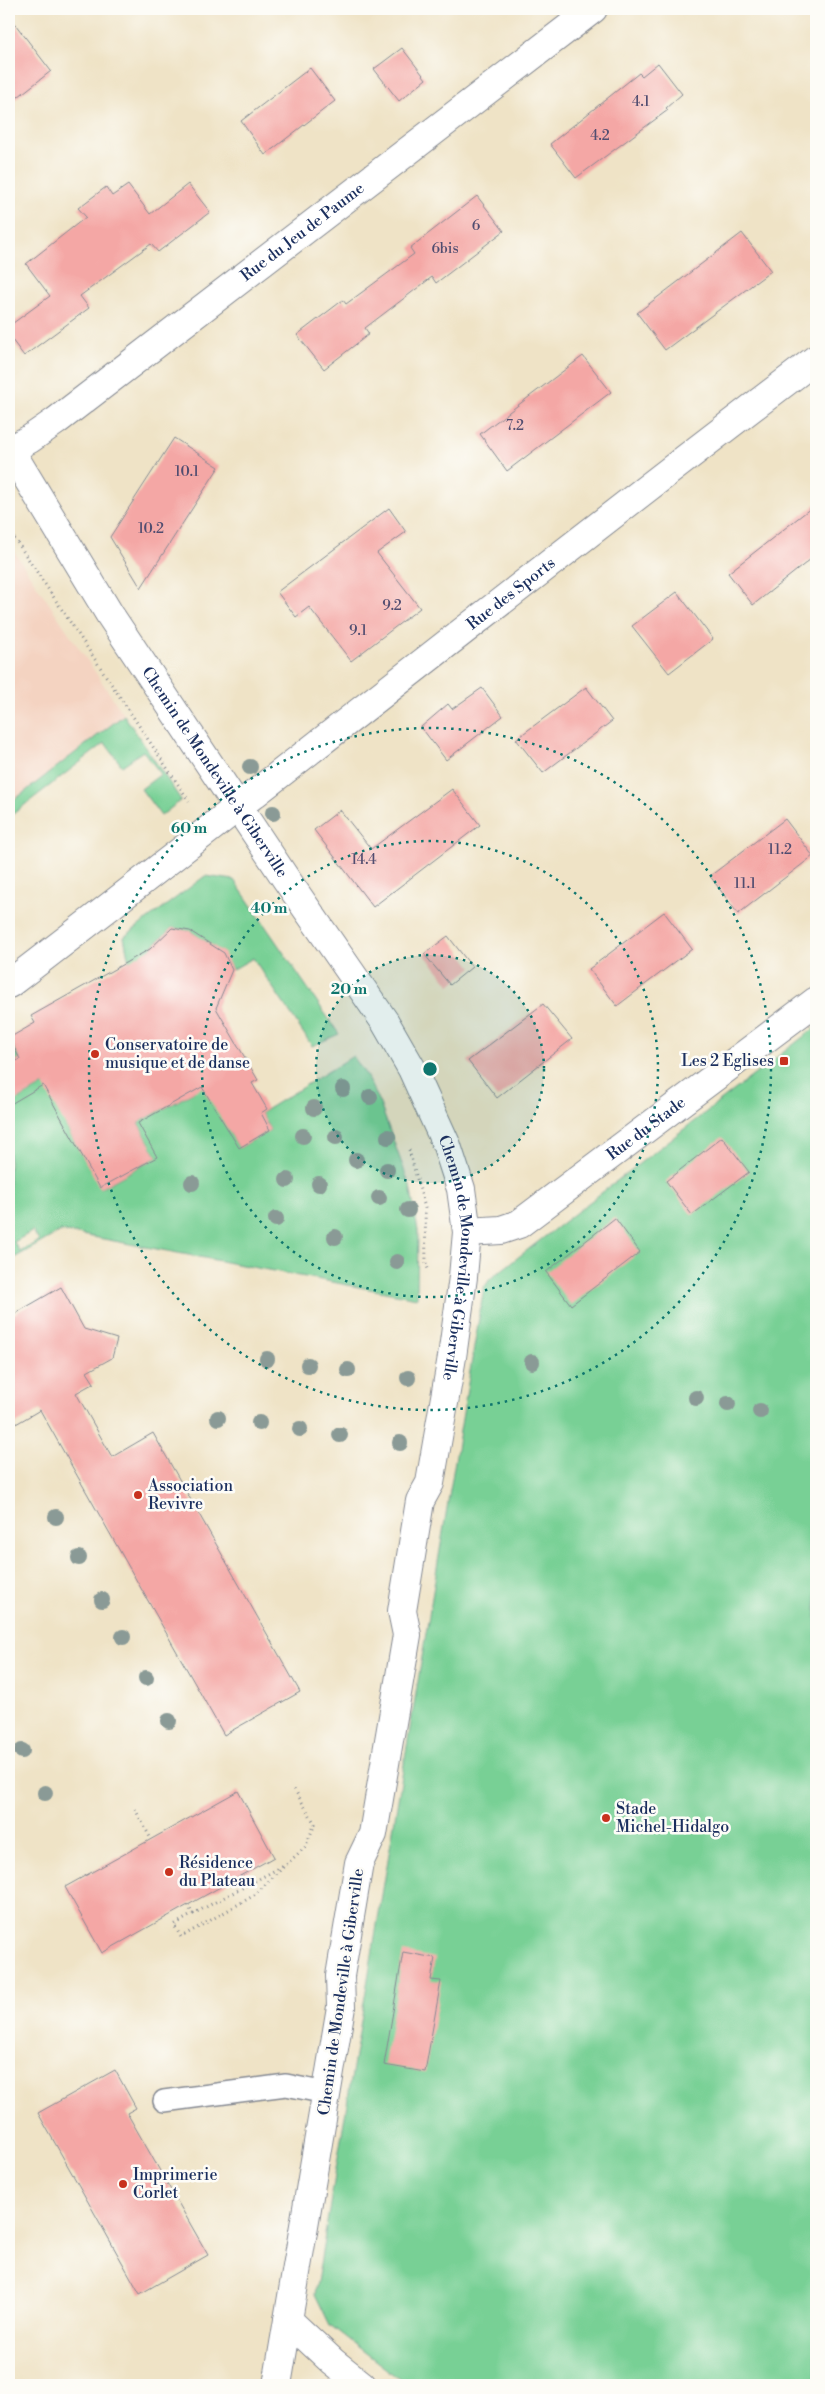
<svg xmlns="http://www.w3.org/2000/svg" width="825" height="2394" viewBox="0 0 825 2394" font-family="'Libre Bodoni',serif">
  <rect width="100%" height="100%" fill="#fdfcf7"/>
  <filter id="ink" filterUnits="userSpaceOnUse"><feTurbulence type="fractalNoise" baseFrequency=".02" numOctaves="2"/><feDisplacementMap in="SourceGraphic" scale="10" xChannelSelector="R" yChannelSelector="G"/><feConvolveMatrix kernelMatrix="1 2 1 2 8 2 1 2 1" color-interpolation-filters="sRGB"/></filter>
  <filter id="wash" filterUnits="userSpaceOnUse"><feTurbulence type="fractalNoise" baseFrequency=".0096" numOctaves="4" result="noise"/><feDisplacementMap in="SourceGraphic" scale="20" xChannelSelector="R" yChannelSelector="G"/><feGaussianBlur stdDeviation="1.12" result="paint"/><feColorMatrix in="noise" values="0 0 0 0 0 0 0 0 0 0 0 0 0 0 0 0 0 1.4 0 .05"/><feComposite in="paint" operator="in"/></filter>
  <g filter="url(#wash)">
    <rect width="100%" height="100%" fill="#efe3c6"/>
    <path fill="#f4d3c1" d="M9,544L124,715L9,804Z"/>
    <g fill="#78d095" stroke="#4a807a" fill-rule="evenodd">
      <path d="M124,715L181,800L161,816L141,789L161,774L143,751L122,766L105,743L9,817V804Z"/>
      <path d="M205,876L234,880L339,1034L312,1046L253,958L232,970L223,953L190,931L172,928L130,967L124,937Z"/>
      <path d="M816,1027V2385H407L330,2325L315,2294L484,1288L490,1279Z"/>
      <path d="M9,1039L20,1059L9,1065Z"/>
      <path d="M179,1045L239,1148L270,1130L261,1113L353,1056L366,1075L380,1104L410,1186L418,1231L417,1298L61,1231L9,1261V1097L12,1103L89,1060L66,1126L101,1188L157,1157L138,1123L194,1092L170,1050ZM33,1231L39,1241L20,1252L14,1242Z"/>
    </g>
    <g id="blocks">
      <g fill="#f4a7a5">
        <path d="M9,16L51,71L9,104Z"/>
        <path d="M402,48L426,79L399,101L374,69Z"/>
        <path d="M658,63L682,94L666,108L668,110L576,178L550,144L639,73L642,76Z"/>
        <path d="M310,68L335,101L265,155L241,121Z"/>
        <path d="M188,184L210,212L158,252L151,244L80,296L89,308L24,356L9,336V326L50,296L26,264L86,217L78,208L106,187L112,196L128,185L150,214Z"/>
        <path d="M477,196L504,231L436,283L432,277L365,328L369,334L324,369L297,335L343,300L346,304L414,254L410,248Z"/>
        <path d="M742,233L771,271L665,350L637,313Z"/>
        <path d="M583,356L611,392L507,471L480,434Z"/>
        <path d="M174,438L219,467L141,588L110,537Z"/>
        <path d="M816,504V555L753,605L728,573Z"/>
        <path d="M389,508L406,532L377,553L420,608L351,661L309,607L296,617L277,592Z"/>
        <path d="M677,592L713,639L669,673L632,626Z"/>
        <path d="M586,687L612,721L543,773L516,739Z"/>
        <path d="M482,688L503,716L446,760L421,727L448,704L452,709Z"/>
        <path d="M452,789L480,825L373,907L314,830L340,810L371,849Z"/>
        <path d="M785,819L813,856L738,914L710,876Z"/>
        <path d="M664,912L692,949L617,1006L589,969Z"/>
        <path d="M172,928L190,931L224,953L232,970L216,1008L258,1080L252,1083L267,1109L261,1113L270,1130L239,1148L202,1087L138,1123L157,1157L100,1188L43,1085L9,1105V1065L20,1059L9,1038L35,1023L31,1016L150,949Z"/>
        <path d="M448,936L472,967L450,985L424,954Z"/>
        <path d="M543,1004L572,1039L497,1098L468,1061Z"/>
        <path d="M722,1137L749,1172L692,1215L666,1181Z"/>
        <path d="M615,1218L640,1252L571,1305L546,1272Z"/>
        <path d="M61,1287L84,1329L117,1339L112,1358L87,1372L94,1383L76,1393L112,1457L153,1433L300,1692L224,1735L40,1410L9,1428V1317Z"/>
        <path d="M238,1791L274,1857L102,1953L65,1887Z"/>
        <path d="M403,1952L435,1958L431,1980L441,1981L425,2072L384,2065Z"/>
        <path d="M115,2070L136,2108L127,2113L208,2255L140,2294L38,2113Z"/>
      </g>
    </g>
  </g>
  <g filter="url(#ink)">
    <use href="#blocks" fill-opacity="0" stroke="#858992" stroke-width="1"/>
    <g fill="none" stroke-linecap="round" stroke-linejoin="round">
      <defs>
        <path id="service" d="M164,2101L286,2085L326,2093"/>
        <g id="minor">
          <path id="s1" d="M9,450L30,439L56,421L593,9"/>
          <path id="s2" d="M9,984C279,777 545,564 816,359"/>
          <path d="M288,2320L333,2362L362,2385"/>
        </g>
        <g id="tertiary">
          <path id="s3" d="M9,448L110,615L286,879L385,1022L412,1069L447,1146L461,1189L467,1232L463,1277L452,1357L430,1483L420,1501L402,1611L407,1635L373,1834L359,1863L340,1976L341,2007L277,2385"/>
          <path id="s4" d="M467,1232L501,1230L519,1224L816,1001"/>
        </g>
      </defs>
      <use href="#service" stroke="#858992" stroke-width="24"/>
      <use href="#minor" stroke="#858992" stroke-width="30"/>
      <use href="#tertiary" stroke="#858992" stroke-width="30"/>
      <g stroke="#858992" stroke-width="3" stroke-dasharray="1 4" stroke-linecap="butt">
        <path d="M9,405L12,412"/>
        <path d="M9,530L189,801"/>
        <path d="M409,1150L425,1208L426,1264L429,1271"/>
        <path d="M135,1809L151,1839"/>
        <path d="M9,1900V1911"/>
        <path d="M188,1905L193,1914L174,1925L181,1937L253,1896L305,1847L315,1824L293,1787"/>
        <path d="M193,1914L283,1866"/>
      </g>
      <use href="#service" stroke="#fff" stroke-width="21"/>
      <use href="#minor" stroke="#fff" stroke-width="28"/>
      <use href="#tertiary" stroke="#fff" stroke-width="28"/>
    </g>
    <g fill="#8a9a96">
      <circle cx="250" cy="767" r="8"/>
      <circle cx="273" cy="813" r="8"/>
      <circle cx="343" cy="1089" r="8"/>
      <circle cx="370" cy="1097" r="8"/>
      <circle cx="314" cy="1108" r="8"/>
      <circle cx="303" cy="1136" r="8"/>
      <circle cx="336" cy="1137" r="8"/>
      <circle cx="388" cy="1137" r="8"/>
      <circle cx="356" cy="1160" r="8"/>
      <circle cx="387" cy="1170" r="8"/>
      <circle cx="287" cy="1180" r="8"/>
      <circle cx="192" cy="1183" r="8"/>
      <circle cx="319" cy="1184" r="8"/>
      <circle cx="379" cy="1198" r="8"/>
      <circle cx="408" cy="1210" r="8"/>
      <circle cx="276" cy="1219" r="8"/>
      <circle cx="335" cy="1237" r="8"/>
      <circle cx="397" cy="1262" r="8"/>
      <circle cx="267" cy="1359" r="8"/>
      <circle cx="532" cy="1362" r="8"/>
      <circle cx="308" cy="1365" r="8"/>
      <circle cx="348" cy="1370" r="8"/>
      <circle cx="408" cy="1378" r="8"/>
      <circle cx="696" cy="1398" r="8"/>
      <circle cx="728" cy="1404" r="8"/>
      <circle cx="760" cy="1411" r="8"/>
      <circle cx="218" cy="1418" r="8"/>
      <circle cx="259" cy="1423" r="8"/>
      <circle cx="300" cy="1429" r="8"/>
      <circle cx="340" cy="1435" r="8"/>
      <circle cx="400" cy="1443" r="8"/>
      <circle cx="56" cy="1517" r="8"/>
      <circle cx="79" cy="1558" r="8"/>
      <circle cx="102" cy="1600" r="8"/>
      <circle cx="123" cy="1637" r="8"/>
      <circle cx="146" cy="1678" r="8"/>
      <circle cx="169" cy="1721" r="8"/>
      <circle cx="22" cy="1751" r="8"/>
      <circle cx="45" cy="1793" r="8"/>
    </g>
  </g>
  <circle cx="430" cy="1069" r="114" fill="#0f766e" fill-opacity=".12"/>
  <g fill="none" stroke="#0f766e" stroke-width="2.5" stroke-dasharray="2.5 5">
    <circle cx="430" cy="1069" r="114"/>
    <circle cx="430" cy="1069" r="228"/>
    <circle cx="430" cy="1069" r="341"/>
  </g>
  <g fill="#c8321e" stroke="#fdfcf7" stroke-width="2">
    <circle cx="95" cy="1054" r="5"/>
    <rect x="779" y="1056" width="10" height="10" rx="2.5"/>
    <circle cx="138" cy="1495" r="5"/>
    <circle cx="606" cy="1818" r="5"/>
    <circle cx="169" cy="1872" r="5"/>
    <circle cx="123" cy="2184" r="5"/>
  </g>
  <g text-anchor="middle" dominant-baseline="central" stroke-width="5" stroke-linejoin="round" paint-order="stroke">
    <g font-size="14" fill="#514d70">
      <text x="641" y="102">4.1</text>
      <text x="600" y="136">4.2</text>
      <text x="476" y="226">6</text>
      <text x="445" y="249">6bis</text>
      <text x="515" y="426">7.2</text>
      <text x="187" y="472">10.1</text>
      <text x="151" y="529">10.2</text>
      <text x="392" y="606">9.2</text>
      <text x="358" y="631">9.1</text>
      <text x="780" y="850">11.2</text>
      <text x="364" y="860">14.4</text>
      <text x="745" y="884">11.1</text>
    </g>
    <g font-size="16" fill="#1b2f5e" stroke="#fdfcf7">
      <text stroke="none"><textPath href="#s1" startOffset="366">Rue du Jeu de Paume</textPath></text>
      <text stroke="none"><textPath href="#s2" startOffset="636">Rue des Sports</textPath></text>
      <text stroke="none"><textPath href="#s3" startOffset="384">Chemin de Mondeville à Giberville</textPath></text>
      <text stroke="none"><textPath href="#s4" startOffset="212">Rue du Stade</textPath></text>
      <text stroke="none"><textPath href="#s3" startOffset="939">Chemin de Mondeville à Giberville</textPath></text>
      <text transform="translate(341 1992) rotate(-82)">Chemin de Mondeville à Giberville</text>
    </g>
    <g font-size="16" fill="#1b2f5e" stroke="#fdfcf7" text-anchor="start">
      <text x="105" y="1045">Conservatoire de<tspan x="105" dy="18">musique et de danse</tspan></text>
      <text x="774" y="1061" text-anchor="end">Les 2 Eglises</text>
      <text x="148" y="1486">Association<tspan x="148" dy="18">Revivre</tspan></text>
      <text x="616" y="1809">Stade<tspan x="616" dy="18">Michel-Hidalgo</tspan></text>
      <text x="179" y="1863">Résidence<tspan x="179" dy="18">du Plateau</tspan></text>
      <text x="133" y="2175">Imprimerie<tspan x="133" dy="18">Corlet</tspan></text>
    </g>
  </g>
  <circle cx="430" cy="1069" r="8" fill="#0f766e" stroke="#fdfcf7" stroke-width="2.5"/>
  <g font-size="15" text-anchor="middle" font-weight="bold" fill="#0f766e" stroke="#fdfcf7" stroke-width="5" stroke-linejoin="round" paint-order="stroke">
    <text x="189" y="833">60 m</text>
    <text x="269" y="913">40 m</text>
    <text x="349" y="994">20 m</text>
  </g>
  <rect width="825" height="2394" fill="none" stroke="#fdfcf7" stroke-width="30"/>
</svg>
